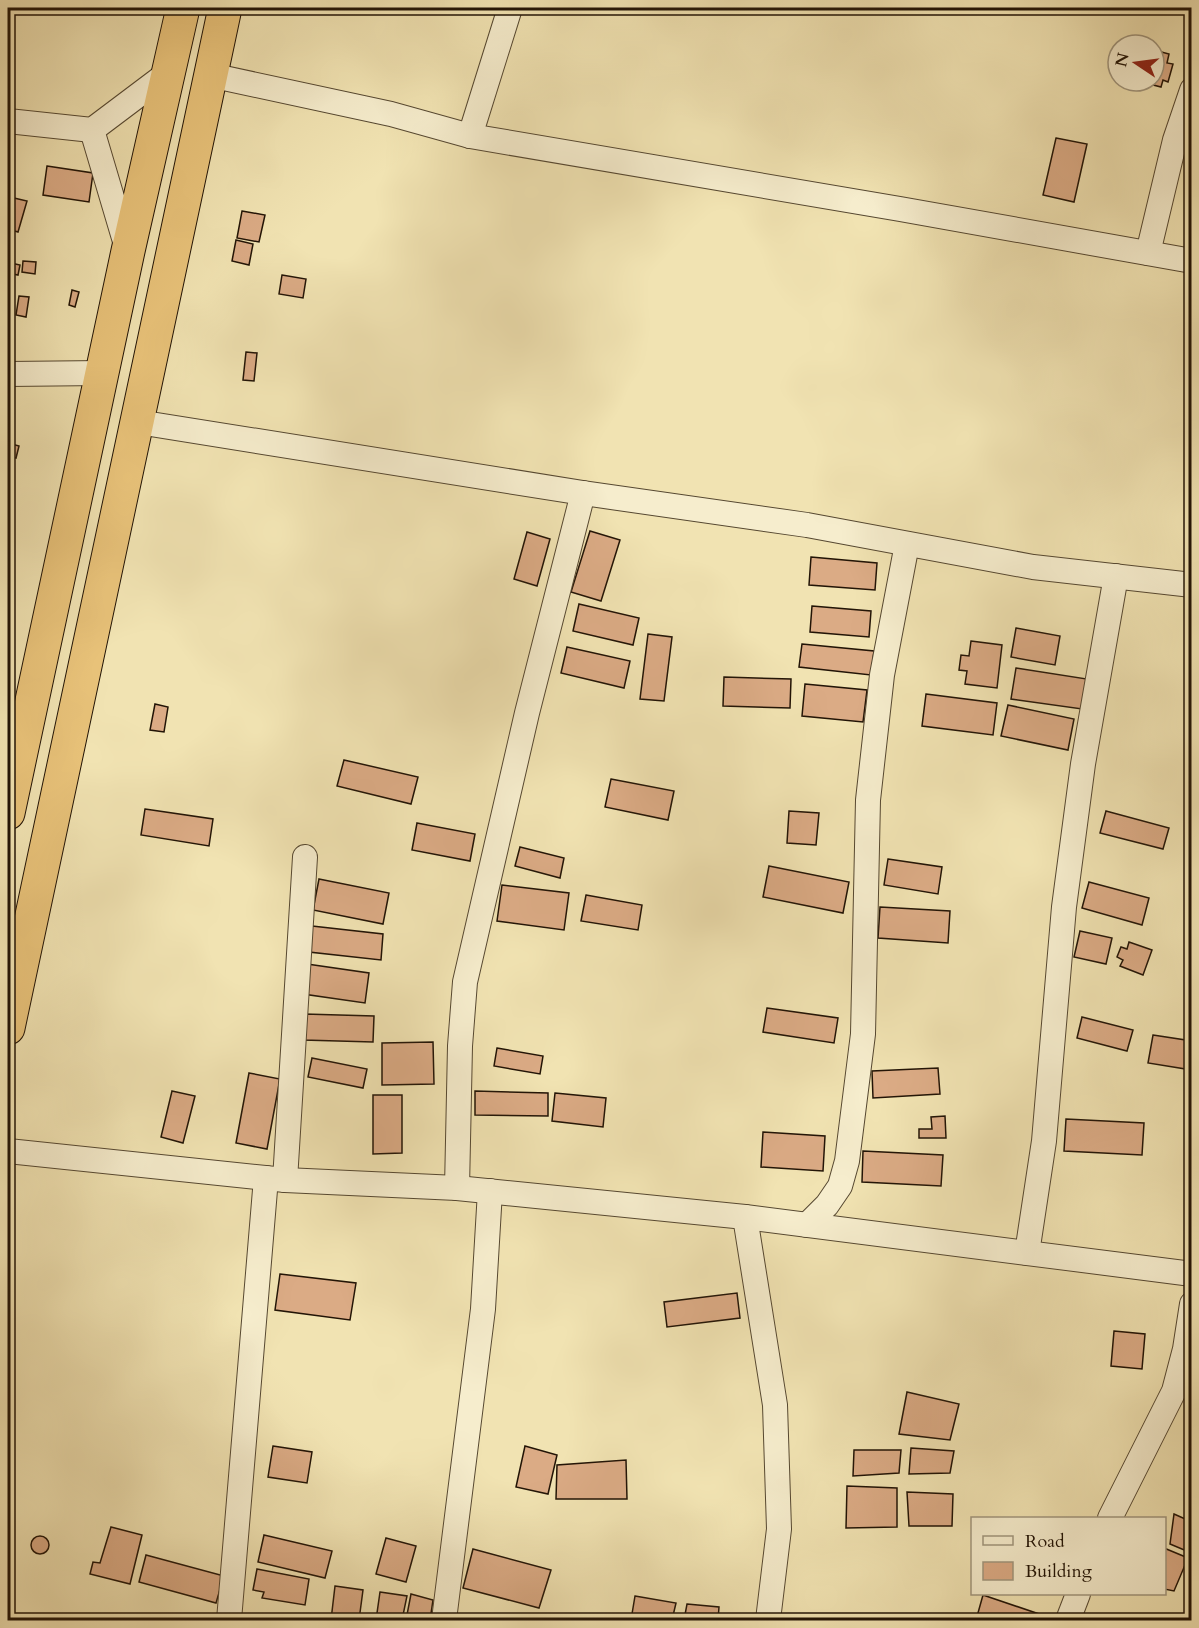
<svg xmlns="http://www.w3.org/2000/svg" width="1199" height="1628" viewBox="0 0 1199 1628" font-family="Cardo,serif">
  <rect width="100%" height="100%" fill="#f1e3b2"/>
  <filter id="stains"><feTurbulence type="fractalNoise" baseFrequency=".00333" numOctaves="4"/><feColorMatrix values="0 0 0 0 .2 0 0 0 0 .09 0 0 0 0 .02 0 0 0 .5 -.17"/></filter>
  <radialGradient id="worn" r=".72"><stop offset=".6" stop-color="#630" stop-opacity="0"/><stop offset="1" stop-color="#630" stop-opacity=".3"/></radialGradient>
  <g fill="#dbab85" stroke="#221406" stroke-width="1.5">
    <path d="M1154,50L1169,54L1167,63L1173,64L1168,82L1163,80L1161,87L1138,81H1154Z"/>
    <path d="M1056,138L1087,144L1074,202L1043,195Z"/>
    <path d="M47,166L93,173L89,202L43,195Z"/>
    <path d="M14,198L27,201L18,232L8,229V222Z"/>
    <path d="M242,211L265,215L259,242L237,238Z"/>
    <path d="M236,240L253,244L249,265L232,261Z"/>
    <path d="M23,261L36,262L35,274L22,272Z"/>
    <path d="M11,263L20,265L18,275L8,273Z"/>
    <path d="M282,275L306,279L303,298L279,294Z"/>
    <path d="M72,290L79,292L75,307L69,305Z"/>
    <path d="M19,296L29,297L26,317L16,315Z"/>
    <path d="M246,352L257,353L254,381L243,380Z"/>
    <path d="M8,443L19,446L16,458L8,456Z"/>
    <path d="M590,531L620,540L601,601L571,592Z"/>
    <path d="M527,532L550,539L537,586L514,579Z"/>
    <path d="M811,557L877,563L875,590L809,585Z"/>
    <path d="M579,604L639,618L633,645L573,631Z"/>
    <path d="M812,606L871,611L869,637L810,632Z"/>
    <path d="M1016,628L1060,636L1055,665L1011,657Z"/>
    <path d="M648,634L672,637L664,701L640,699Z"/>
    <path d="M971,641L1002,645L997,688L965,684L967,671L959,670L961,655L969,656Z"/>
    <path d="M802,644L874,651L871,675L799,667Z"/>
    <path d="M567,647L630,661L624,688L561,673Z"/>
    <path d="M1016,668L1087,679L1082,709L1011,699Z"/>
    <path d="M724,677L791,679L790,708L723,706Z"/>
    <path d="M805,684L867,690L863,722L802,716Z"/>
    <path d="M926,694L997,703L993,735L922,726Z"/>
    <path d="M155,704L168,707L164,732L150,730Z"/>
    <path d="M1008,705L1074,719L1068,750L1001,736Z"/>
    <path d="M344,760L418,777L411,804L337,786Z"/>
    <path d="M611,779L674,791L668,820L605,807Z"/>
    <path d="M145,809L213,819L209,846L141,835Z"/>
    <path d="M789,811L819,813L816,845L787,843Z"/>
    <path d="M1106,811L1169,828L1163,849L1100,833Z"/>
    <path d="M417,823L475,834L470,861L412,850Z"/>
    <path d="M520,847L564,858L560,878L515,866Z"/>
    <path d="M888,859L942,867L938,894L884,885Z"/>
    <path d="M769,866L849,882L843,913L763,897Z"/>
    <path d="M319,879L389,893L383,924L313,910Z"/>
    <path d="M1089,882L1149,898L1142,925L1082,908Z"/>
    <path d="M502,885L569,893L564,930L497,921Z"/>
    <path d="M586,895L642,905L638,930L581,921Z"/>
    <path d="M880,907L950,911L948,943L878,938Z"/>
    <path d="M312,926L383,934L381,960L309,952Z"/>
    <path d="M1080,931L1112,938L1106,964L1074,957Z"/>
    <path d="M1129,942L1152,950L1143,975L1120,966L1123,960L1117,957L1121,947L1127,949Z"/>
    <path d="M307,964L369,973L365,1003L303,994Z"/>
    <path d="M767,1008L838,1018L834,1043L763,1032Z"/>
    <path d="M304,1014L374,1016L373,1042L303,1040Z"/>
    <path d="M1082,1017L1133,1030L1127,1051L1077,1038Z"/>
    <path d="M1153,1035L1192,1041V1070L1148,1063Z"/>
    <path d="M433,1042L434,1084L382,1085V1043Z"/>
    <path d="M497,1048L543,1056L540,1074L494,1066Z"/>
    <path d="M312,1058L367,1069L363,1088L308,1077Z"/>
    <path d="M938,1068L940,1094L873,1098L872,1071Z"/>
    <path d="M249,1073L280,1079L267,1149L236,1143Z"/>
    <path d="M172,1091L195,1096L183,1143L161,1137Z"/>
    <path d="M475,1091L548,1093V1116L475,1115Z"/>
    <path d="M555,1093L606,1098L603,1127L552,1121Z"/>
    <path d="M373,1095H402V1153L373,1154Z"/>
    <path d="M945,1116L946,1138H919V1129H932L931,1117Z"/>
    <path d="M1066,1119L1144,1123L1142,1155L1064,1151Z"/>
    <path d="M763,1132L825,1136L823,1171L761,1167Z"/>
    <path d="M863,1151L943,1155L941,1186L862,1182Z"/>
    <path d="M280,1274L356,1283L350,1320L275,1310Z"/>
    <path d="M737,1293L740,1318L667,1327L664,1302Z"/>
    <path d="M1114,1331L1145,1334L1142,1369L1111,1366Z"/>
    <path d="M907,1392L959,1404L950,1440L899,1434Z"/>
    <path d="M273,1446L312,1452L307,1483L268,1477Z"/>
    <path d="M525,1446L557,1455L548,1494L516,1487Z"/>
    <path d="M911,1448L954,1451L950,1473L909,1474Z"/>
    <path d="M854,1450H901L899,1473L853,1476Z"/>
    <path d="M626,1460L627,1499H556L557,1465Z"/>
    <path d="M847,1486L897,1488V1527L846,1528Z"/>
    <path d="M907,1492L953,1494L952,1526H909Z"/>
    <path d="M1174,1514L1192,1522V1545L1189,1552L1170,1544Z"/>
    <path d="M111,1527L142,1535L130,1584L90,1574L93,1562L100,1563Z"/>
    <path d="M264,1535L332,1551L325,1578L258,1562Z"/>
    <circle cx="40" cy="1545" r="9"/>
    <path d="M386,1538L416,1546L406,1582L376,1574Z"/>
    <path d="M1164,1548L1188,1558L1174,1591L1164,1589Z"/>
    <path d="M473,1549L551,1570L539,1608L463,1588Z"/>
    <path d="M146,1555L224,1576L216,1603L139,1582Z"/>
    <path d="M257,1569L309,1579L305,1605L262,1598L264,1592L253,1590Z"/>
    <path d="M335,1586L363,1590L359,1620H331Z"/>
    <path d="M380,1592L407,1596L402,1620H376Z"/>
    <path d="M411,1594L433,1600L430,1620H406Z"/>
    <path d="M983,1595L1051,1618L1050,1620H976Z"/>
    <path d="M635,1596L676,1603L672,1620H631Z"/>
    <path d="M687,1604L719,1607L718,1620H684Z"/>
  </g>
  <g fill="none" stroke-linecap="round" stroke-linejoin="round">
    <defs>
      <g id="minor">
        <path d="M210,75L391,114L470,136L900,209L1192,261"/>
        <path d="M8,121L92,130L169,72"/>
        <path d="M92,130L127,248"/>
        <path d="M470,136L510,8"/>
        <path d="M1148,253L1175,140L1192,90"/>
        <path d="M8,374L103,373"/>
        <path d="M138,422L583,493L807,525L1033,567L1192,585"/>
        <path d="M8,1151L285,1180L457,1188L745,1217L1192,1274"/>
        <path d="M285,1180L305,857"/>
        <path d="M457,1188L460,1046L465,982L527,713L583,493"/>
        <path d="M745,1217L775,1405L779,1529L768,1620"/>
        <path d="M807,1225L827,1205L840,1186L847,1161L863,1034L868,800L882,675L907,544"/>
        <path d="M1027,1253L1044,1141L1064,907L1083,764L1116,576"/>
        <path d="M1110,1518L1174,1391L1185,1349L1192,1304"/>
        <path d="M229,1620L266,1178"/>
        <path d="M444,1620L483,1309L490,1191"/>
        <path d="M1068,1620L1078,1594"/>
      </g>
      <g id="highway">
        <path d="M8,813L128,251L183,8"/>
        <path d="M8,1028L225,8"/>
      </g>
    </defs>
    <use href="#minor" stroke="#564831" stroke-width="26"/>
    <use href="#highway" stroke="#221406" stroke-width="35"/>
    <use href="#minor" stroke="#f6edcd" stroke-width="24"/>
    <use href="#highway" stroke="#e8c279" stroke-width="33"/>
  </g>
  <rect width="1199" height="1628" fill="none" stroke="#f1e3b2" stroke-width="30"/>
  <rect x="9" y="9" width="1181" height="1610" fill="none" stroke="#221406" stroke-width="3"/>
  <rect x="15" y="15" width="1169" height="1598" fill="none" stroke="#221406" stroke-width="1.5"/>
  <rect x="971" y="1517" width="195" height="78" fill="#f6edcd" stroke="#a1967d" stroke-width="1.5"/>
  <rect x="983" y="1536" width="30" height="9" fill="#f6edcd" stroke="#a1967d" stroke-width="1.5"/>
  <text x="1025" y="1547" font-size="18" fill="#221406">Road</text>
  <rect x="983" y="1562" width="30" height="18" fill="#dbab85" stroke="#a1967d" stroke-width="1.5"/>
  <text x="1025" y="1577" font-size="18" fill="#221406">Building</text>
  <g transform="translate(1136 63) rotate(283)"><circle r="28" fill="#f6edcd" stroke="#a1967d" stroke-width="1.5"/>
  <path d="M0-4.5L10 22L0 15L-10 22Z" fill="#8f2418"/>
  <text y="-9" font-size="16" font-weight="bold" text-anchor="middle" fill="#221406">N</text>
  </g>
  <rect width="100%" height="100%" filter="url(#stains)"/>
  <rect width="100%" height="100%" fill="url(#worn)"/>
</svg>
